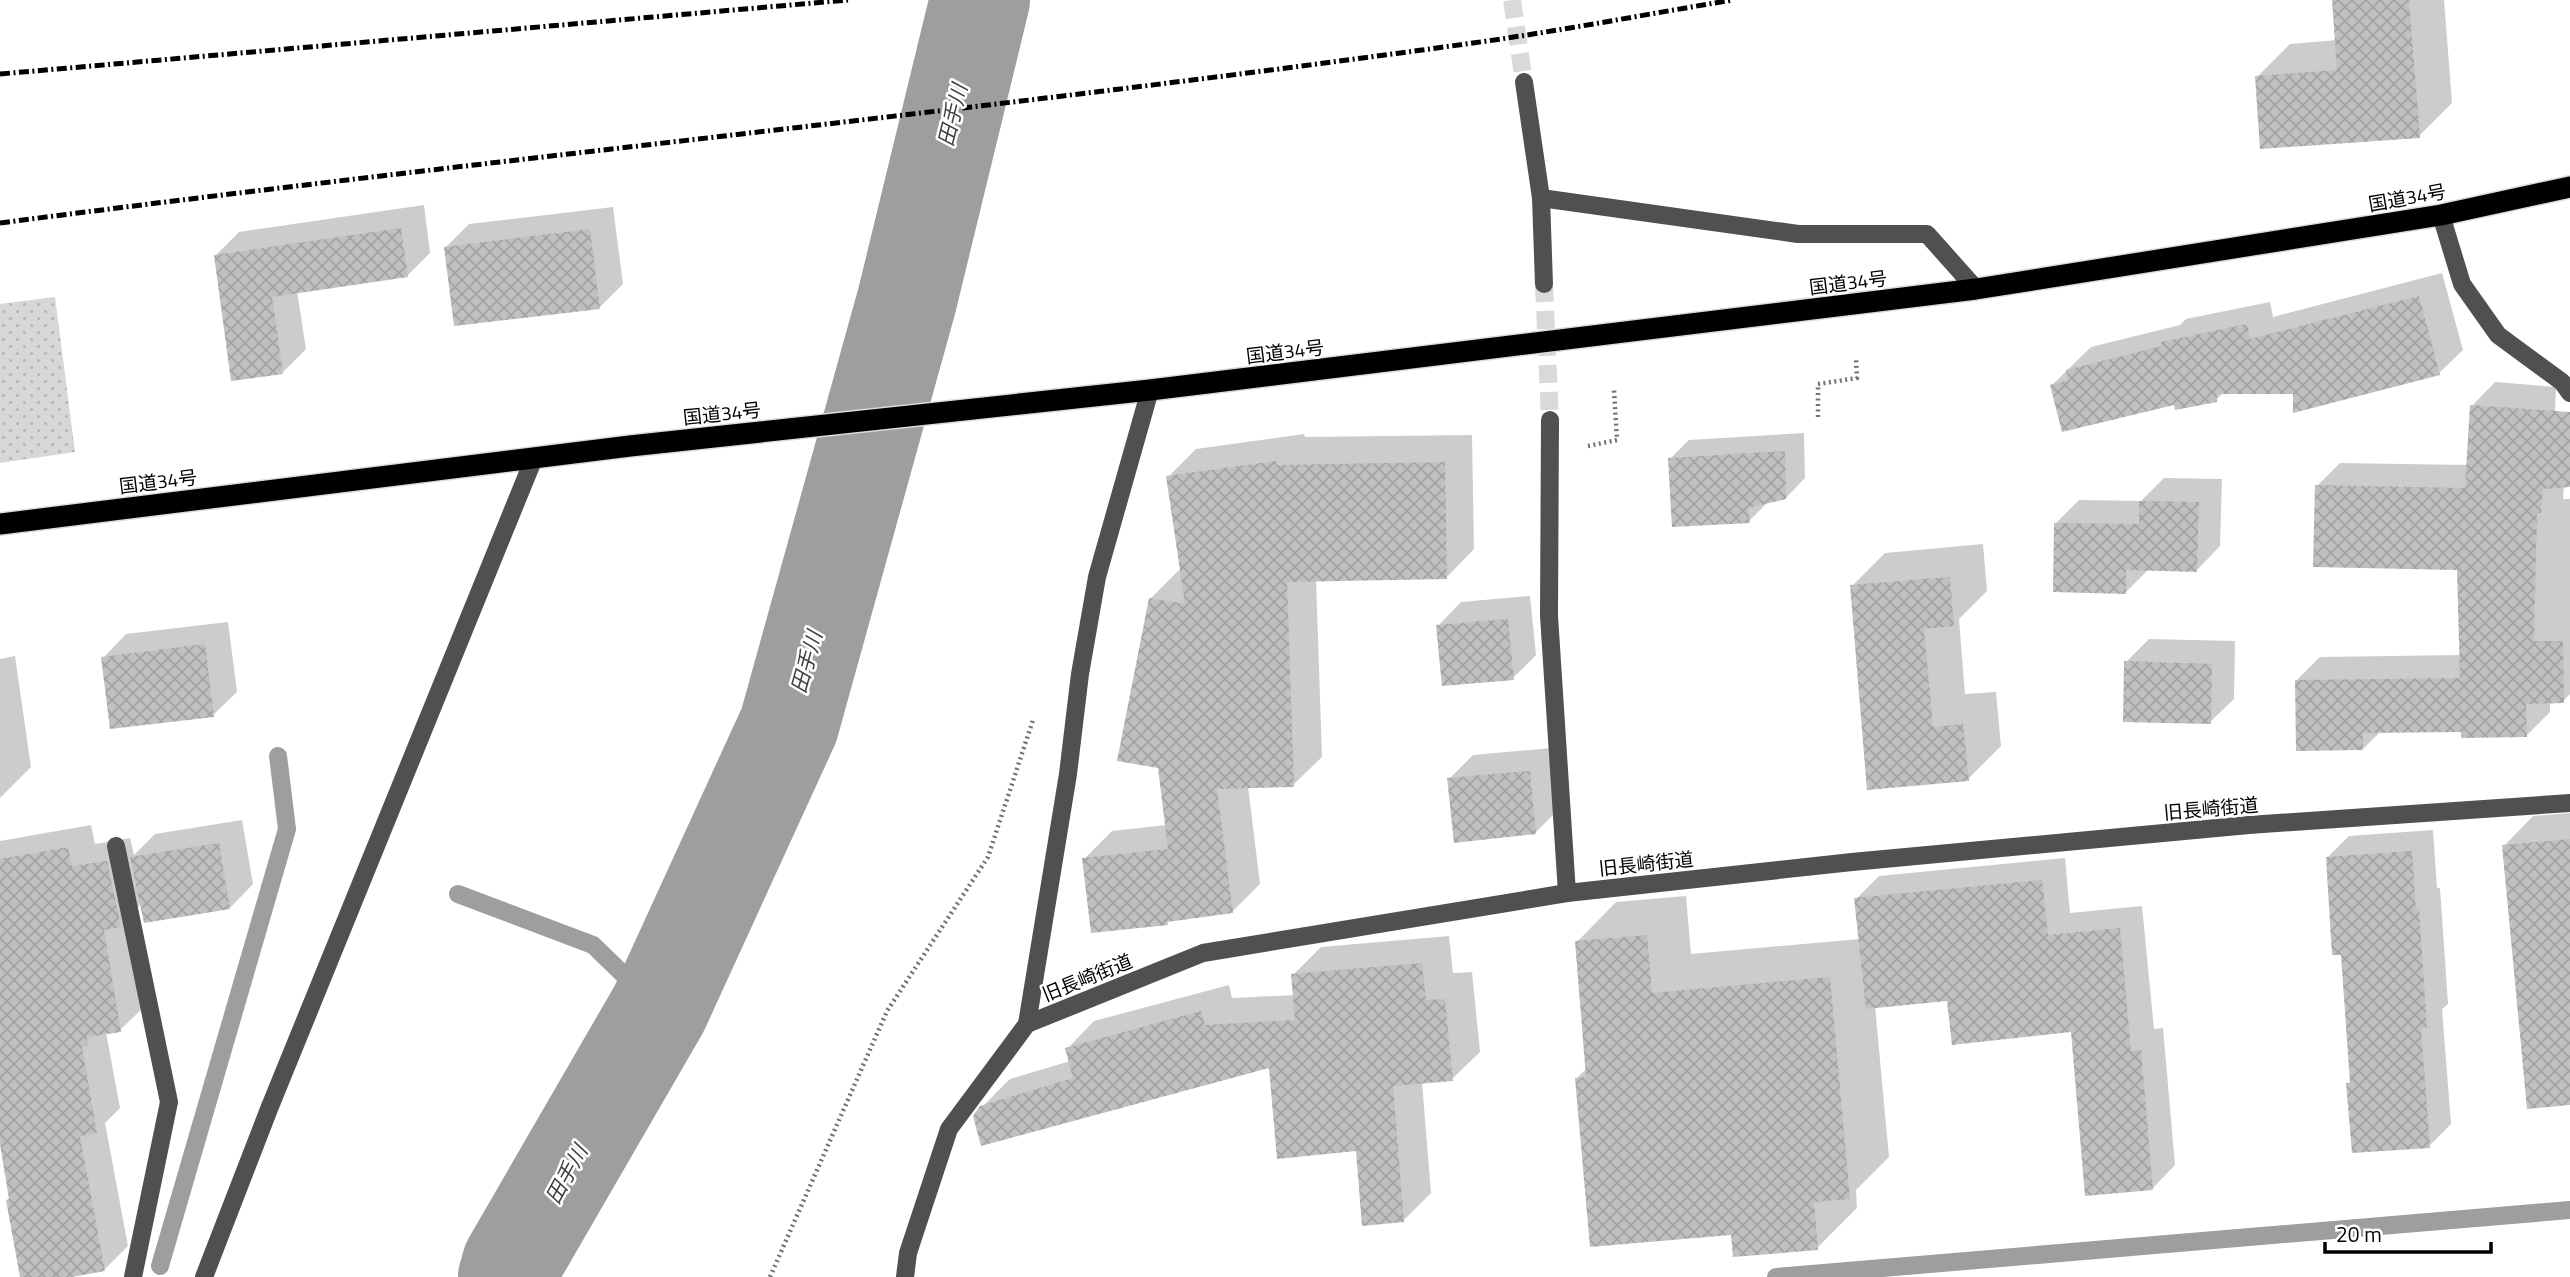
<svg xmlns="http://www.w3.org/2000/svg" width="2570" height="1277" viewBox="0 0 2570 1277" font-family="'Titillium Web','Noto Sans JP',sans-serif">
  <defs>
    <pattern id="grass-dots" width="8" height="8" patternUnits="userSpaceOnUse" patternTransform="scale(1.75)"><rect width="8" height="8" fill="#d7d7d7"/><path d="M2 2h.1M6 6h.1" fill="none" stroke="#b7b7b7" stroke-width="1.8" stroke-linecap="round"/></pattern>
    <pattern id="building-cross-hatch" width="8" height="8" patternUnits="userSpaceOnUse" patternTransform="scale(1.75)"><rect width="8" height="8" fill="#c0c0c0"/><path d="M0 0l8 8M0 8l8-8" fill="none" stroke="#a3a3a3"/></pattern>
  </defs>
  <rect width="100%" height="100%" fill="#fff"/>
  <path fill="url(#grass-dots)" d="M55,297L75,452L0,463V304Z"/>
  <g fill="#0003">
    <path d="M2334,0H2444L2452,103L2419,136L2257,77L2290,44L2337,40Z"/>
    <path d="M424,205L430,253L407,276L297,291L306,349L283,372L216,255L239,232Z"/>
    <path d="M613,207L623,284L600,307L446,247L469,224Z"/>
    <path d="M2442,273L2463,350L2439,373L2295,392H2224L2216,400L2175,403L2052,385L2091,347L2180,325L2186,319L2270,302L2273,317Z"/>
    <path d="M2495,382L2556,387L2555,413L2569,414L2563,499H2570V694L2563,701L2550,702V712L2527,735L2463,730L2381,731L2363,749L2297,680L2320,657L2461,655L2459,568L2317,486L2340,463L2468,465L2472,406Z"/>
    <path d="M1804,433L1805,478L1786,498L1768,502L1749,521L1670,459L1689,440Z"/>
    <path d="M1304,434L1305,437L1472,435L1474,549L1446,578L1316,579L1322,757L1293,785L1248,786L1260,884L1232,912L1170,920L1167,923L1084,859L1112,831L1166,825L1151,598L1179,570L1182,571L1168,477L1196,449Z"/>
    <path d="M2164,478L2222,479L2220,546L2197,570L2149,569L2125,593L2056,523L2079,500L2141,501Z"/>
    <path d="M1983,544L1987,591L1959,619L1965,694L1996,692L2001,746L1968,779L1869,788L1852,586L1885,553Z"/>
    <path d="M1530,596L1536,655L1513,678L1438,626L1461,602Z"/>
    <path d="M228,622L237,692L213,715L103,658L126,634Z"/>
    <path d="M2149,639L2235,641L2234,699L2210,722L2126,662Z"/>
    <path d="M15,656L31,767L0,798V659Z"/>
    <path d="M1553,748L1559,809L1535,833L1449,779L1473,755Z"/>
    <path d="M2570,813V1103L2504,846L2533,816Z"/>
    <path d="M242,820L253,884L230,908L141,904L129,917L144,1007L120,1030L106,1032L120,1108L105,1123L128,1246L105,1269L62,1277H22L0,1134V841L91,825L95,844L130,838L134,855L155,834Z"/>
    <path d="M2433,830L2437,888H2440L2448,1004L2442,1009L2451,1124L2429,1146L2348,1084L2352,1080L2343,953L2327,858L2349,836Z"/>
    <path d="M2065,858L2070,913L2142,906L2154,1029L2163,1028L2175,1165L2152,1189L2073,1030L1949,999L1875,1006L1889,1157L1856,1190L1857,1208L1817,1248L1733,1233L1577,1078L1587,1068L1577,942L1616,902L1686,896L1691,954L1860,939L1856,899L1879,876Z"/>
    <path d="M1449,936L1453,973L1472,972L1480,1052L1452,1079L1422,1082L1431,1193L1403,1221L1357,1150L1271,1066L982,1107L1010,1079L1070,1061L1067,1049L1094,1021L1229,985L1232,998L1295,995L1293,975L1321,947Z"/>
  </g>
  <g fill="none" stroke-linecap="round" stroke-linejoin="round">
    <g stroke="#9e9e9e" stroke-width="18">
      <path d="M458,894L593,945L659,1009"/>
      <path d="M160,1266L287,829L278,756"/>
      <path d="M1776,1277L2570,1210"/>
    </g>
    <path stroke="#9e9e9e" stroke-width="100" d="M508,1277L512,1263L659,1009L789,725L907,300L980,0"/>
  </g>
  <g fill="url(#building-cross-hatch)">
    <path d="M2332,0H2409L2420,138L2260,149L2255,76L2337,70Z"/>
    <path d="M401,228L408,277L272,297L283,374L231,381L214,255Z"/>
    <path d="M590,229L600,309L454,326L444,247Z"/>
    <path d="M2419,296L2440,375L2293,413V394H2217V402L2175,410L2174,405L2062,432L2050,385L2068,380L2066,370L2162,346L2161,342L2247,324L2250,339Z"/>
    <path d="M2470,405L2570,412V487L2543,489L2541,513H2537L2534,641H2563L2564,703L2526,704L2527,737L2461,738V732L2363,733V750L2296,751L2295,680L2460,678L2457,570L2313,567L2315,485L2465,488Z"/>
    <path d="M1785,451L1786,499L1748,508L1750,523L1672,527L1668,458Z"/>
    <path d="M1276,461L1277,465L1445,462L1447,579L1287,582L1294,787L1217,789L1233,913L1167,922L1168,925L1091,933L1082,858L1168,849L1158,768L1117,761L1149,598L1185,604L1166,476Z"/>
    <path d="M2139,501L2199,502L2197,572L2126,570V594L2053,592L2054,523L2139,524Z"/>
    <path d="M1950,577L1954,626L1924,629L1933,727L1963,724L1969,781L1867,790L1850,585Z"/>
    <path d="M1508,619L1514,680L1442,686L1436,625Z"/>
    <path d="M205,644L214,717L110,729L101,657Z"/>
    <path d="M2124,661L2212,664L2211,724L2123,722Z"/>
    <path d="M1530,771L1536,834L1454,843L1447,778Z"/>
    <path d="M2570,839V1105L2527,1109L2502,845Z"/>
    <path d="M219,843L230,909L144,923L130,857Z"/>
    <path d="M68,847L72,866L107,861L121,927L104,930L121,1032L87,1037L88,1046L82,1047L97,1133L80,1136L105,1271L72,1277H20L6,1200L9,1199L0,1144V859Z"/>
    <path d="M2412,851L2416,909H2419L2427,1028H2421L2430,1148L2352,1153L2346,1083H2350L2341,955H2332L2326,857Z"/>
    <path d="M2042,880L2048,935L2120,928L2131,1051L2141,1050L2153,1190L2085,1196L2071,1032L1952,1045L1947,1001L1866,1009L1854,898Z"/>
    <path d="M1647,935L1652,993L1830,977L1850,1199L1814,1202L1818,1250L1733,1257L1731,1235L1590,1247L1575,1078L1586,1077L1575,941Z"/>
    <path d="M1422,963L1426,1000L1445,999L1453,1081L1393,1086L1404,1222L1362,1226L1356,1151L1277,1159L1269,1068L981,1146L973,1116L980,1106L1073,1078L1065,1048L1201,1011L1205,1025L1295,1020L1291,974Z"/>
  </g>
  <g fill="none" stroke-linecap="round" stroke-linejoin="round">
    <g stroke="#d9d9d9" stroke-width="18" stroke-dasharray="18 9" stroke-linecap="butt">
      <path d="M1512,0L1524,82"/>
      <path d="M1544,284L1550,420"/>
    </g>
    <defs>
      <path id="highway" d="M0,524L630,446L1150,390L1976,289L2441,215L2570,187"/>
    </defs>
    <use href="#highway" stroke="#dbdbdb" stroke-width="24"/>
    <g stroke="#727272" stroke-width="4.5" stroke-dasharray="2 3.5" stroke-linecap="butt">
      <path d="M1818,417V384L1857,378L1856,358"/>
      <path d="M1588,446L1617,440L1614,390"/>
      <path d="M770,1277L887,1011L988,857L1033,720"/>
    </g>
    <g stroke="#505050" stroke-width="18">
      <path d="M1524,82L1541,198L1544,284"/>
      <path d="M1541,198L1798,234H1927L1976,289"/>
      <path d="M2441,215L2462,284L2498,335L2562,382L2570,393"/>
      <path d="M1550,420L1549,616L1567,893"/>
      <path d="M116,846L169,1102L133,1277"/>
      <path d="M1027,1024L1068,774L1080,674L1097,577L1150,390"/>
      <path d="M204,1277L269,1109L534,458"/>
      <path d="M905,1277L908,1253L949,1129L1027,1024L1203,953L1567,893L1852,862L2249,825L2570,803"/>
    </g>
    <use href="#highway" stroke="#000" stroke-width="21"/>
    <g stroke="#000" stroke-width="5" stroke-dasharray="10 3.5 2 3.5" stroke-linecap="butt">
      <path d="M0,74L848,0"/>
      <path d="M0,223C491,159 983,111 1473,43C1560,31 1647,14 1733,0"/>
    </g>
  </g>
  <g text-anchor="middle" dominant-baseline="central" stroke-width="5" stroke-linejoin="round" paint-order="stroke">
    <g font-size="19" fill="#000" stroke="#fff">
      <text transform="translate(2407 197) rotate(-10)">国道34号</text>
      <text transform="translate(1848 282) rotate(-7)">国道34号</text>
      <text transform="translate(1285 351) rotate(-7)">国道34号</text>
      <text transform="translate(722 413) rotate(-6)">国道34号</text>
      <text transform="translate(158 481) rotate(-7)">国道34号</text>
      <text transform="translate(2211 808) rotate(-5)">旧長崎街道</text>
      <text transform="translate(1646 863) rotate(-6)">旧長崎街道</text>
      <text transform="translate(1087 977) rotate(-22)">旧長崎街道</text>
    </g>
    <g font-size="21" font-style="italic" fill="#3f3f3f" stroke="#fff">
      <text transform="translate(952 115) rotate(-76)">田手川</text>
      <text transform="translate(806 662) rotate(-74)">田手川</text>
      <text transform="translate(566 1174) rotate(-61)">田手川</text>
    </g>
  </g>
  <path d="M2325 1242v10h166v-10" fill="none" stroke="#000000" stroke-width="3.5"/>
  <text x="2336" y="1242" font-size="21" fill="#000000" stroke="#ffffff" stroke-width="5" paint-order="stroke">20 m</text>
</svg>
